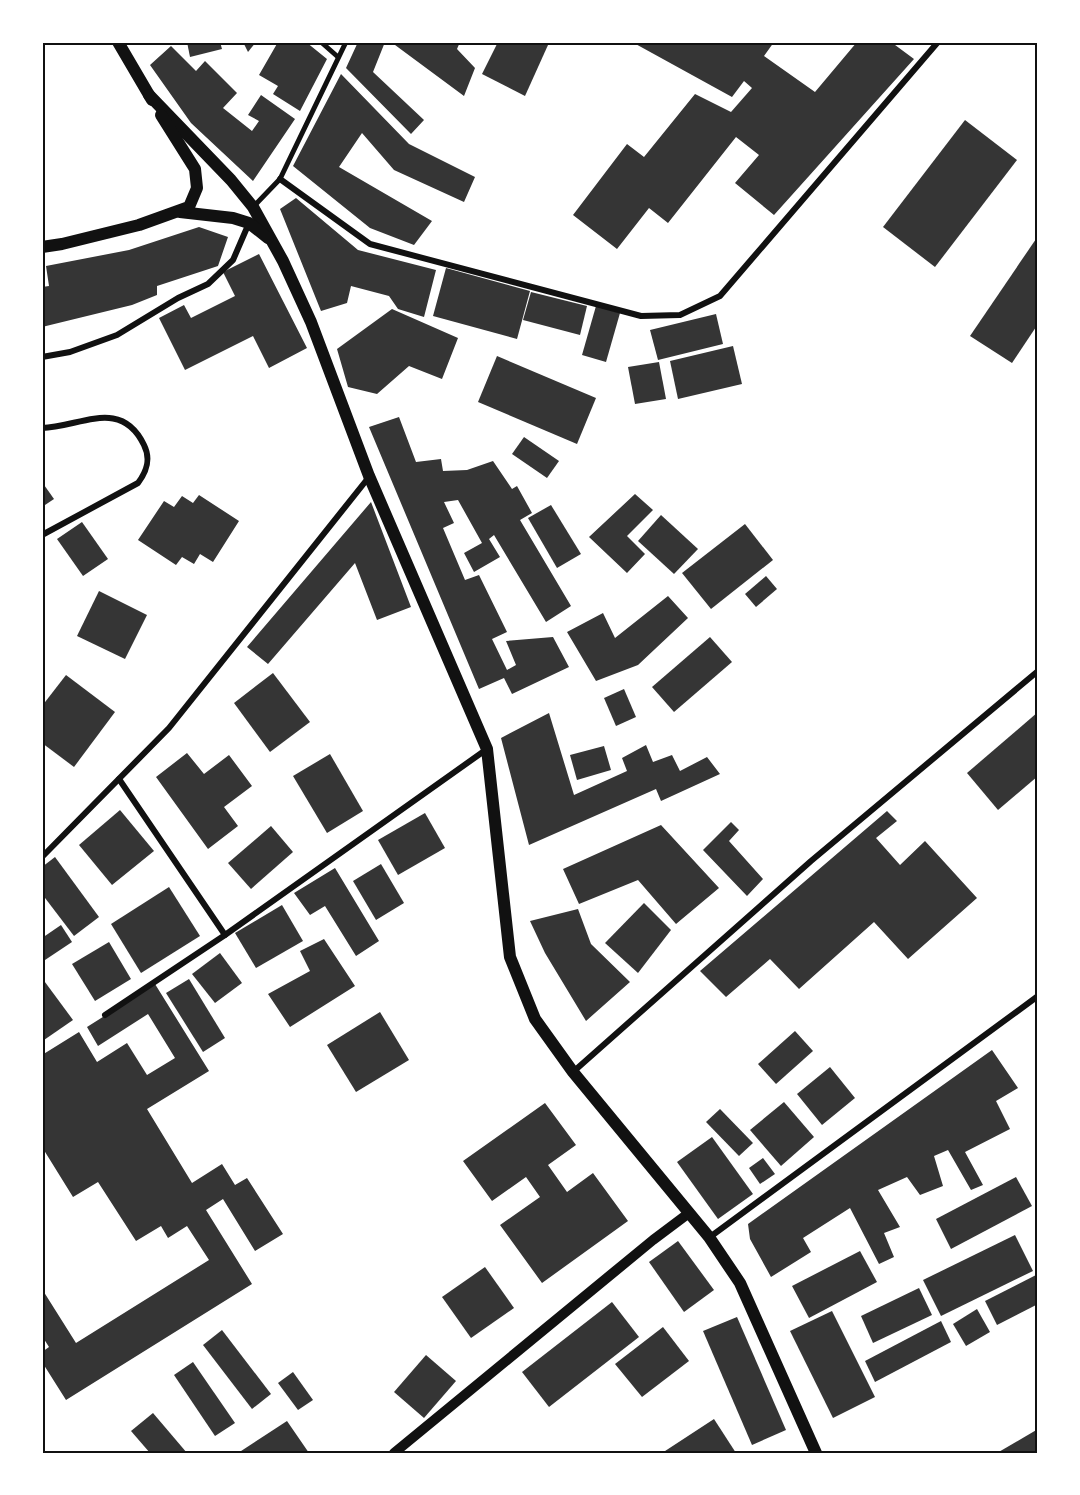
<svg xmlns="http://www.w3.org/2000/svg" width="1080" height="1495" viewBox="0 0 1080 1495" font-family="Overpass,sans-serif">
  <rect width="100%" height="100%" fill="#fff"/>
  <g fill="#353535">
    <path d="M187,42H220L222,49L190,57Z"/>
    <path d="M243,42H256L248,52Z"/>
    <path d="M278,42H306L327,59L300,111L273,94L278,86L259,75Z"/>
    <path d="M358,42H385L373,72L424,120L411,134L346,68Z"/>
    <path d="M391,42H460L457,49L475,68L464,96Z"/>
    <path d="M498,42H541L548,45L525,96L482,74Z"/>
    <path d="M632,42H774L764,56L815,92L857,42H891L914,59L774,215L735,183L759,155L736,137L668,223L649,208L617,249L573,215L627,144L644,157L695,94L731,112L752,88L744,81L732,97Z"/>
    <path d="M171,46L196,71L205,61L237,93L223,108L252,131L259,121L248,115L261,95L295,119L253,181L191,123L150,65Z"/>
    <path d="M341,74L409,144L475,177L464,202L394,170L362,133L339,167L432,221L414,245L370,228L293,166Z"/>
    <path d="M965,120L1017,160L935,267L883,227Z"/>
    <path d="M296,198L358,250L436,270L424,317L398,309L389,296L351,286L347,303L321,311L280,209Z"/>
    <path d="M199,227L228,237L218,266L157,286V295L132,305L42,327L44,323L42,287L49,286L46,266L129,250Z"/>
    <path d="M1038,236V324L1012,363L970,336Z"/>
    <path d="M259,254L307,348L269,368L253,336L185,370L159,318L184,305L191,318L235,296L223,272Z"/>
    <path d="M446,268L530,291L517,339L433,316Z"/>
    <path d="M531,292L587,306L580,335L523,320Z"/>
    <path d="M596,306L620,313L606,362L582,355Z"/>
    <path d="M392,309L458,338L442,379L409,366L377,394L348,387L337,349Z"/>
    <path d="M716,314L723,344L658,360L650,330Z"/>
    <path d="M733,346L742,384L678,399L670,361Z"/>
    <path d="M497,356L596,398L577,444L478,402Z"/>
    <path d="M659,362L666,399L635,404L628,367Z"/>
    <path d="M399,417L416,462L441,459L443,471L467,470L493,461L512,489L517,486L532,513L520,520L571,606L546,622L494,535L489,539L500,557L474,572L464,553L482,543L458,500L444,502L454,523L443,528L465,580L479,575L507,632L492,639L507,670L516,665L506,641L553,637L569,667L512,694L504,678L479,689L369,427Z"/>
    <path d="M524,437L559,461L547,478L512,454Z"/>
    <path d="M42,482L54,499L42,507Z"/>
    <path d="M635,494L653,510L627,536L645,554L627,573L589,537Z"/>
    <path d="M199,495L239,521L213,562L200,554L194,564L182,557L176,565L138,540L164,501L174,507L182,496L193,503Z"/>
    <path d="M371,502L411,607L377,620L355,563L268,664L247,647Z"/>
    <path d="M551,505L581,554L557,568L528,518Z"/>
    <path d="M661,515L698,549L674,574L638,541Z"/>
    <path d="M82,522L108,559L83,576L57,539Z"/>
    <path d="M745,524L773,560L711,609L682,573Z"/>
    <path d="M766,576L777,589L756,607L745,594Z"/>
    <path d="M99,591L147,615L125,659L77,636Z"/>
    <path d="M668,596L688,618L638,665L596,681L567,632L603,613L615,638Z"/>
    <path d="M710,637L732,662L674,712L652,687Z"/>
    <path d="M273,673L310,722L270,752L234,703Z"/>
    <path d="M66,675L115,712L74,767L42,743V706Z"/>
    <path d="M624,689L636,717L616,726L604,698Z"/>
    <path d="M1038,712V776L998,810L967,773Z"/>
    <path d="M549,713L574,795L627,771L622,758L646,745L653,762L672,755L680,771L707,757L720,774L661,801L656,789L529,845L501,738Z"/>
    <path d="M604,746L611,770L577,780L570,755Z"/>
    <path d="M187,753L204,774L229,755L252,786L224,807L238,826L208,849L156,777Z"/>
    <path d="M330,754L363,811L327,833L293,776Z"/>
    <path d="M120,810L154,851L112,885L79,845Z"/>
    <path d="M887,811L897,821L876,838L900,865L925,841L977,898L908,959L874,922L799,989L770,959L726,997L700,971Z"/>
    <path d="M425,813L445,848L398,875L378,840Z"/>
    <path d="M731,822L739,830L729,841L763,879L747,896L703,850Z"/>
    <path d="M661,825L719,888L676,924L638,880L579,904L563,869Z"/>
    <path d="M271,826L293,852L251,889L228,863Z"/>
    <path d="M55,857L99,917L74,936L42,894V867Z"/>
    <path d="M381,864L404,903L376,920L353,881Z"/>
    <path d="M335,868L379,941L356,956L325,906L310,915L294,893Z"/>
    <path d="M169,887L200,936L141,973L111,924Z"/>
    <path d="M644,903L671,930L638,973L605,943Z"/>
    <path d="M282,905L303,941L256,968L235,933Z"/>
    <path d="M578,909L591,944L630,982L586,1021L545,953L530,921Z"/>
    <path d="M61,925L72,942L42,962V938Z"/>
    <path d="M324,939L355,986L290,1027L268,994L310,971L300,951Z"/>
    <path d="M109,942L131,979L95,1001L72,964Z"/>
    <path d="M220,953L242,983L215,1003L192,974Z"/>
    <path d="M42,978L73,1020L44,1040L42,1037Z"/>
    <path d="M189,979L225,1038L203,1052L166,993Z"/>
    <path d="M155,984L209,1071L147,1109L192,1183L222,1164L235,1185L247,1178L283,1234L255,1251L223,1199L206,1210L252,1284L66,1400L42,1362V1352L49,1347L42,1336V1289L76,1343L209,1260L187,1226L168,1238L161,1226L136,1241L98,1182L73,1197L42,1147V1055L79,1032L97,1062L127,1043L147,1075L175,1058L148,1014L98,1046L87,1027Z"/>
    <path d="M380,1012L409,1060L356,1092L327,1045Z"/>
    <path d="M795,1031L813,1051L776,1084L758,1064Z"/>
    <path d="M992,1050L1018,1088L996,1101L1010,1129L965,1152L983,1185L971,1190L948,1150L934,1156L943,1186L920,1195L907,1177L878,1190L900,1227L884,1233L894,1257L879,1264L850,1208L803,1238L811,1252L771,1277L750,1239L748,1224Z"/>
    <path d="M830,1067L855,1098L822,1125L797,1094Z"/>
    <path d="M784,1102L814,1137L781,1166L750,1130Z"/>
    <path d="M545,1103L576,1145L548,1165L567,1192L593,1173L628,1221L542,1283L500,1225L540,1197L526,1177L492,1201L463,1161Z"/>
    <path d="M720,1109L753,1143L739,1156L706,1122Z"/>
    <path d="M712,1137L753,1194L718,1219L677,1162Z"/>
    <path d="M763,1158L775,1174L760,1184L749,1168Z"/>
    <path d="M1016,1177L1032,1206L951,1249L936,1219Z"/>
    <path d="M1015,1235L1033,1271L941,1316L923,1280Z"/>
    <path d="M678,1241L714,1290L684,1312L649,1262Z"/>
    <path d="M860,1251L877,1282L809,1318L792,1286Z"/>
    <path d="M485,1267L514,1308L471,1338L442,1297Z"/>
    <path d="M1038,1274V1304L997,1325L985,1301Z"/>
    <path d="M919,1288L932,1315L873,1343L861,1316Z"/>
    <path d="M612,1302L639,1337L549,1407L522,1372Z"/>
    <path d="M977,1309L990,1332L966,1346L953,1324Z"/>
    <path d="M832,1311L875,1397L833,1418L790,1331Z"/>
    <path d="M737,1317L786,1430L752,1445L703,1331Z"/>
    <path d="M941,1321L951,1342L875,1382L865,1361Z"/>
    <path d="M663,1327L689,1361L642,1397L615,1364Z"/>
    <path d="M222,1330L271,1394L252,1409L203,1345Z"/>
    <path d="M426,1355L456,1381L424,1418L394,1392Z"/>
    <path d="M193,1362L235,1423L215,1436L174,1375Z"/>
    <path d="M293,1372L313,1400L298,1410L278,1383Z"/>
    <path d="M153,1413L187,1453H150L131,1431Z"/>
    <path d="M714,1419L736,1453H662Z"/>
    <path d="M287,1421L309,1453H238Z"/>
    <path d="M1038,1429V1453H997Z"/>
  </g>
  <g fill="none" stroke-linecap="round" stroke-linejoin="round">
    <g stroke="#111" stroke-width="5">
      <path d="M321,42L338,57"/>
      <path d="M254,206L280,179L346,42"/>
    </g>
    <g stroke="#111" stroke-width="6">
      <path d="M280,179L370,244L641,316L680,315L720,296L938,42"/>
      <path d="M42,357L70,352L117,335L178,298L208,284L233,260L249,223"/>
      <path d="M42,428C80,427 121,397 144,445C151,459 147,471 138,483L42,535"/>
      <path d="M119,779L225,935"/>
      <path d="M42,857L169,728L369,477"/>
      <path d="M105,1015L225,935L487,749"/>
      <path d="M573,1072L811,861L1038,671"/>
      <path d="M710,1237L1038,996"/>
    </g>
    <path stroke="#111" stroke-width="10" d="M394,1453L653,1240L689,1213"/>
    <g stroke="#111" stroke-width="12">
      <path d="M118,42L152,100"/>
      <path d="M149,95L231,180L253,207L283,261L311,322L369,476L487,749L510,957L535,1019L573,1072L709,1237L740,1283L816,1453"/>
      <path d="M180,212L233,218L249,223L268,238"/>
      <path d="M42,247L62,244L139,225L189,207L197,188L195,169L161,115"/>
    </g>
  </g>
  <rect width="1080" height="1495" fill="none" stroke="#ffffff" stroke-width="87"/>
  <rect x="44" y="44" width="992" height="1408" fill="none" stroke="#111" stroke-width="2"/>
</svg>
